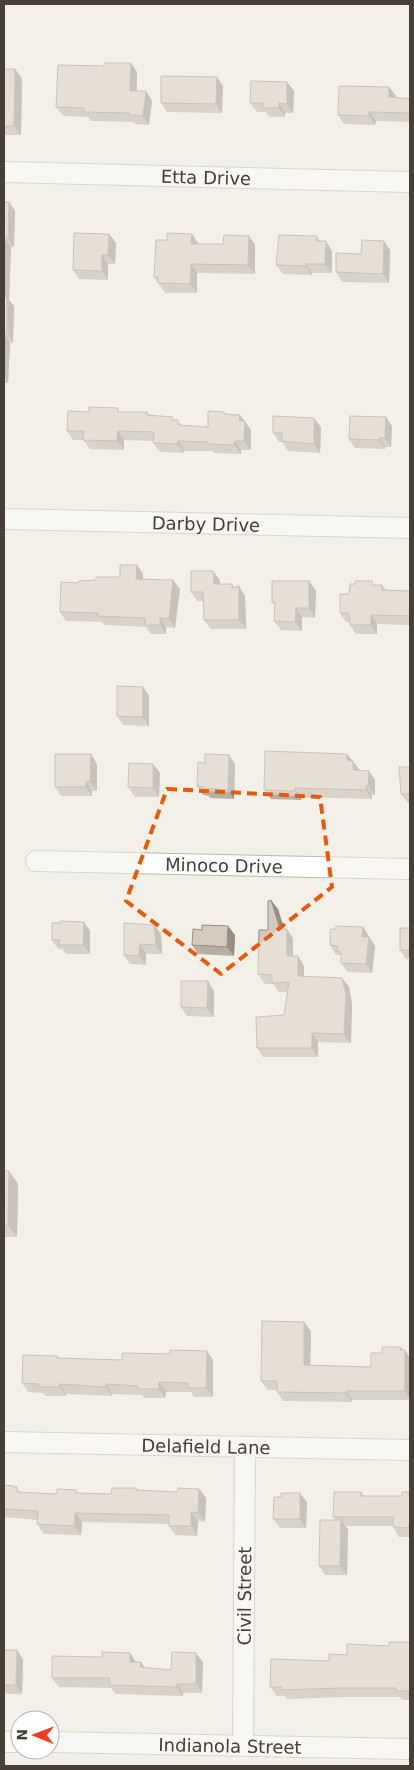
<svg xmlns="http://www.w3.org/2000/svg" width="414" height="1770" viewBox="0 0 414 1770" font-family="'DejaVu Sans',sans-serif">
  <rect width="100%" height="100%" fill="#f3f0e8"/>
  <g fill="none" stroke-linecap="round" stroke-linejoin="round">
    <defs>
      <g id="street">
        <path id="s1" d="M4,172L410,182"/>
        <path id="s2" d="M4,519L410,528"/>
        <path id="s3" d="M36,861L410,869"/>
        <path id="s4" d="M4,1442L410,1450"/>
        <path d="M4,1742H20"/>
        <path id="s5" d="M50,1742L410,1749"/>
        <path id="s6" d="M243,1745L245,1447"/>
      </g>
    </defs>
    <use href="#street" stroke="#beb7ab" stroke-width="22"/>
    <use href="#street" stroke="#fff" stroke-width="20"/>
  </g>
  <g fill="#b6afa3">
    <path d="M4,69L22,78L21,135H4Z"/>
    <path d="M137,72V91H146L152,101L149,125L135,124L134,122L91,121L88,117L63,116L56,107Z"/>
    <path d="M217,77L223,86L222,113L167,112L161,103Z"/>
    <path d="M287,82L294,91L293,113H285V117H269L266,112H257L250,103Z"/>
    <path d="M389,87L396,96V98L410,99V122L376,121L375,125L344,124L338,115Z"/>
    <path d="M4,202H9L15,211L14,247H11L9,300L14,306L13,343H10L8,383H4Z"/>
    <path d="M109,234L116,243L115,264H108V280L79,279L73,270Z"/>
    <path d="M249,236L255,245V274L197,273V293H165L154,277L198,243V244H223Z"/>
    <path d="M317,236L320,241L332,251V273H312V275L283,274L276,265Z"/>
    <path d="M390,250L389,283L342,282L336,272L361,254Z"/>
    <path d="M89,412H147L150,415L174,420L182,425L208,427L224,412L226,414L245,421L251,430V450H241V454L214,453L213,451H184V453L160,452L153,443V441L124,440V450L90,449L83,440H73L67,431Z"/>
    <path d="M386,417L392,426L391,447H385V449L355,448L349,439Z"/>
    <path d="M321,427L320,453L288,451L282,442H279L273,433Z"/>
    <path d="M137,565L143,574V579L180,589L175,628L166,627V634H151L146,627L104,625L102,622L66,621L60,612L79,583L96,580L120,577Z"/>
    <path d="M220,580V584H232L234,587L245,596L246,629H211L204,620V601H197L191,592Z"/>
    <path d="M309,581L316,591L315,618L302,617V631L281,630L274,621L275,606L272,602Z"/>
    <path d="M375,585H382L386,590L410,591V625L377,624V634H356L350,625V622H346L340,613L349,594Z"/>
    <path d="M143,687L149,696V726L123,725L117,716Z"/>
    <path d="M352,761L360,771L375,780V795H372V799L301,797V800L271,799L264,790Z"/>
    <path d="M205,763L235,764L234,799L210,798L209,796L203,795L197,786Z"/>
    <path d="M97,764V791H92V796H61L55,787Z"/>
    <path d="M410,767V803H408L401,794Z"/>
    <path d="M160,773L159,797H135L128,787Z"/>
    <path d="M278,909L284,929L293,938V956H298L304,966V977L342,978L349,987L352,1004L351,1043L318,1042V1057H263L257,1048L284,1015L288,992H279L273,984H265L258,974L268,930Z"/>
    <path d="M84,922L90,931V954H66L62,949H58L52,940L60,923Z"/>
    <path d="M124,923L161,934L162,954H146V965L130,964L124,955Z"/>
    <path d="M363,927L375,946L372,973L348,972L341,963V956L340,955H336L330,945L336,929Z"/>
    <path d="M410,928V959H406L400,950Z"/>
    <path d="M235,935L234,956L198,954L192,945Z"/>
    <path d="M208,981L214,991V1017L187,1016L181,1007Z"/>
    <path d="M4,1171L18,1184L17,1237H4Z"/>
    <path d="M311,1331L310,1365L371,1367L382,1353L400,1347L403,1350H405L410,1358V1400H352V1402L283,1401L277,1392V1390H268L261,1381Z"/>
    <path d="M57,1356L59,1358L122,1360H213V1397H194L191,1392H166L165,1398H145L142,1395L112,1394V1396L66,1394V1396H46L43,1393L28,1392L22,1383Z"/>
    <path d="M4,1485L14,1486L20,1492L57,1494L76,1490L79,1493L111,1494L136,1488L138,1490L177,1492L199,1489L206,1498L205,1522L198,1521L197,1536L175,1535L169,1526V1524L82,1522L81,1535L44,1534L37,1524L38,1520L4,1517Z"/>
    <path d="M361,1492L364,1496H402L410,1492V1537H399L393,1527V1526H345L348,1529L347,1575H325L319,1566L336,1520L333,1517Z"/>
    <path d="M307,1502L306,1528H280L273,1519Z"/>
    <path d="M410,1642V1700H402L400,1697H346L287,1699L285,1696H277L270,1687L329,1661L347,1655Z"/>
    <path d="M4,1650L23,1659L22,1694H7L4,1690Z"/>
    <path d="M136,1662L145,1668L171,1670L203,1662L202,1693H183V1696L116,1694L111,1688L59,1687L52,1678Z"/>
  </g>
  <g fill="#948e85">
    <path d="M131,63L137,72L136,100L130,91Z"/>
    <path d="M15,69L22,78L21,135L14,126Z"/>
    <path d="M217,77L223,86L222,113L216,104Z"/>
    <path d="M287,82L294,91L293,113L287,104Z"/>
    <path d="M389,87L396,96L395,106L389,97Z"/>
    <path d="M146,91L152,101L149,125L143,116Z"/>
    <path d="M279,103L285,113V117L279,108Z"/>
    <path d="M369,112L376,121L375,125L369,116Z"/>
    <path d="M9,202L15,211L14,247L8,238Z"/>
    <path d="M109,234L116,243L115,264L108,255Z"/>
    <path d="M192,234L198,243V253L191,244Z"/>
    <path d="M249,236L255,245V274L248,265Z"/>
    <path d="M4,238L11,247L9,300L14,306L13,343L7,333L4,299Z"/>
    <path d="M326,241L332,251V273L325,264Z"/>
    <path d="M384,241L390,250L389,283L383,274Z"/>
    <path d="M102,255L108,264V280L102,271Z"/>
    <path d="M191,264L197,273V293L190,284Z"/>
    <path d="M306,264L312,273V275L306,266Z"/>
    <path d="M4,334L10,343L8,383L4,377Z"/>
    <path d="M240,415L251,430V450L244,441L239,420Z"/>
    <path d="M386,417L392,426L391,447L385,438Z"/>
    <path d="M314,418L321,427L320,453L314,444Z"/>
    <path d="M118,431L124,440V450L117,441Z"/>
    <path d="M379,438L385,447V449L379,440Z"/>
    <path d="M178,441L184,451V453L177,444Z"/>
    <path d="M235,441L241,450V454L234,445Z"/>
    <path d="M137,565L143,574V588L136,579Z"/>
    <path d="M213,571L220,580V593L214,584Z"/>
    <path d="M173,580L180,589L175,628L169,619Z"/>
    <path d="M309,581L316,591L315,618L309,608Z"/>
    <path d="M239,586L245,596L246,629L239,620Z"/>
    <path d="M296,608L302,617V631L295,622Z"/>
    <path d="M371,615L377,624V634L371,625Z"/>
    <path d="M160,618L166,627V634L160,625Z"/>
    <path d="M143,687L149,696V726L143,717Z"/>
    <path d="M91,754L97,764V791L90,782Z"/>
    <path d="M347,754L360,770L359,779L347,760Z"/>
    <path d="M229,755L235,764L234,799L228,790Z"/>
    <path d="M153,764L160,773L159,797L153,788Z"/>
    <path d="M369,771L375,780V795L368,786Z"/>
    <path d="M86,781L92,791V796L86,787Z"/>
    <path d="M366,786L372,795V799L366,790Z"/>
    <path d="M295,788L301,797V800L295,791Z"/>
    <path d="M271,900L278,909L287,938V929L293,938V966L287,956L280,929Z"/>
    <path d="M84,922L90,931V954L83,945Z"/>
    <path d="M154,925L161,934L162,954L156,945Z"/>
    <path d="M228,926L235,935L234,956L227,947Z"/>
    <path d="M363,927L375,946L372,973L366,964L362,937Z"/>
    <path d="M140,944L146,954V965L139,956Z"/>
    <path d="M298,956L304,966V986L298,976Z"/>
    <path d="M342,978L349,987L352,1004L351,1043L344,1034Z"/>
    <path d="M208,981L214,991V1017L207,1008Z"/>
    <path d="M312,1033L318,1042V1057L312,1048Z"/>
    <path d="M9,1171L18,1184L17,1237L8,1225Z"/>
    <path d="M304,1322L311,1331L310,1374L304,1365Z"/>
    <path d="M400,1347L405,1354V1350L410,1358V1399L405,1391Z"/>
    <path d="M207,1351L213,1360V1397L206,1388Z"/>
    <path d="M159,1382L166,1392L165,1398L159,1389Z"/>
    <path d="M60,1384L66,1394V1396L60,1387Z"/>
    <path d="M106,1384L112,1394V1396L106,1387Z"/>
    <path d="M346,1391L352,1400V1402L346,1393Z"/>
    <path d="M199,1489L206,1498L205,1522L198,1513Z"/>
    <path d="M300,1493L307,1502L306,1528L300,1519Z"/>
    <path d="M191,1512L198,1521L197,1536L191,1526Z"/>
    <path d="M75,1513L82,1522L81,1535L75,1526Z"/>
    <path d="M341,1520L348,1529L347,1575L340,1566Z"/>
    <path d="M17,1650L23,1659L22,1694L16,1685Z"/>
    <path d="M130,1653L136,1662H130Z"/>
    <path d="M196,1653L203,1662L202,1693L196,1684Z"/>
    <path d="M141,1662L147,1671L140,1667Z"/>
    <path d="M177,1684L183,1693V1696L177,1687Z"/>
  </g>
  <g fill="#d4cbbe" stroke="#948e85">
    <path d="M104,63H131L130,91H146L143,116L129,115V113L84,112V108L56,107L58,65L104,66Z"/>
    <path d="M4,69H15L14,126H4Z"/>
    <path d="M161,76L217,77L216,104L161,103Z"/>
    <path d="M251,81L287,82V104L279,103V108H263V103H250Z"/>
    <path d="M339,86L389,87V97L410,99V113L369,112V116L338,115Z"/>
    <path d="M4,202H9L8,238H4V258Z"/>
    <path d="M74,233L109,234L108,255H102V271L73,270Z"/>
    <path d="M167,233L192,234L191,244H223L224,235L249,236L248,265L191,264L190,284L158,283V277H154L156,240H167Z"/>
    <path d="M279,235L317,236L316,241H326L325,264H306V266L276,265Z"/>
    <path d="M362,240L384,241L383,274L336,272V253L361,254Z"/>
    <rect x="4" y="297" width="3" height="36"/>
    <path d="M89,407L118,408V412H147V415L173,417L172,420H178V425L208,427V411L224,412V414L240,415L239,420L245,421L244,441H235L234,445L208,444V442L178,441L177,444L153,443L154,432L118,431L117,441L83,440L84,431H67L68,411L89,412Z"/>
    <path d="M273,416L314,418V444L282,441V433H273Z"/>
    <path d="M350,416L386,417L385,438H379V440L349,439Z"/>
    <path d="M120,565H137L136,579L173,580L169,619L160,618V625H145V618L97,616L98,613L60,612L61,582L79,583V581L96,580V577H120Z"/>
    <path d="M191,571H213L214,584H232V588L239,586V620H204L203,592H191Z"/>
    <path d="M272,581H309V608H296L295,622L274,621L275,602H272Z"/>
    <path d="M355,581H372V585H382V590L410,591V616L371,615V625H350L349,613H340V594H349L350,584H355Z"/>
    <path d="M117,686L143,687V717L117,716Z"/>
    <path d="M265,751L347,754V760L353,761V770L369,771L368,786H366V790L295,788V791L264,790Z"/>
    <path d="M55,754H91L90,782L86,781V787H55Z"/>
    <path d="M205,754L229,755L228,790L204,788V787L197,786L198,762L205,763Z"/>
    <path d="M129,763L153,764V788L128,787Z"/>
    <path d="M399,767H410V794H401Z"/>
    <path d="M271,900L280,929H287V956H298V976L342,978L346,994L344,1034L312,1033V1048H257L256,1017L284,1015L289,982L272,983V975L258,974L259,930H268V901Z"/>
    <path d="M60,921L84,922L83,945H59L60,940H52V923H60Z"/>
    <path d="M124,923L154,925L156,945L140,944L139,956L124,955Z"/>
    <path d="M202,925L228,926L227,947L192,945L193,929L202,930Z"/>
    <path d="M336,926L363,927L362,937H369L366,964L341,963V952L337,951L338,946L330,945V929H336Z"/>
    <rect x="400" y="928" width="10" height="22"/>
    <path d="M181,981H208L207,1008L181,1007Z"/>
    <path d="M4,1171H9L8,1225H4Z"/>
    <path d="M262,1321L304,1322V1365L371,1367V1353H382V1347H400V1350H405V1391H346V1393L277,1392V1381H261Z"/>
    <path d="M170,1350L207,1351L206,1388H188V1383L159,1382V1389H138V1386L106,1384V1387L60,1384V1387H39V1384L22,1383L23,1355L57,1356V1358L122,1360V1353L170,1354Z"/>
    <path d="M4,1485L14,1486V1487H17V1492L57,1494V1489L76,1490V1493L111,1494L112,1488H136V1490L177,1492L178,1488L199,1489L198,1513L191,1512V1526H169V1515L75,1513V1526L37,1524L38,1511L4,1509Z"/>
    <path d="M334,1492H361V1496H402V1492H410V1516L409,1528L393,1527V1517H333Z"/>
    <path d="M281,1493H300V1519H273L274,1497H281Z"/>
    <path d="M320,1520H341L340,1566H319Z"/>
    <path d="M389,1642H410V1691H395L396,1688H340L281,1690V1687H270L271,1659L329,1661V1654L347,1655V1644L389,1646Z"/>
    <path d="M4,1650H17L16,1685H4Z"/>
    <path d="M102,1652L130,1653V1662H141L140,1667L171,1670L172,1652L196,1653V1684H177V1687L109,1685L110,1678H52V1656L102,1657Z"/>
  </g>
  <path d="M0 0H414V1770H0ZM167,789L320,797L332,887L221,974L126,901Z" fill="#f3f0e8" fill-opacity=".55" fill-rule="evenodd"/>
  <path fill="none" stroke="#e8590c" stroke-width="4" stroke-dasharray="10 6" stroke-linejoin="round" d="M167,789L320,797L332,887L221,974L126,901Z"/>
  <g text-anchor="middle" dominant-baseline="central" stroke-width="4" stroke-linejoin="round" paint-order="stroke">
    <g font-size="18" fill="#464037" stroke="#fff">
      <text stroke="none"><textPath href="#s1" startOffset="202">Etta Drive</textPath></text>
      <text stroke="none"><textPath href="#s2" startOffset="202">Darby Drive</textPath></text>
      <text stroke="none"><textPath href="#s3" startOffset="188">Minoco Drive</textPath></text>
      <text stroke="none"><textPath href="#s4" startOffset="202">Delafield Lane</textPath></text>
      <text stroke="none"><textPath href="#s6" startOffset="149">Civil Street</textPath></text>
      <text stroke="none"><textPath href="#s5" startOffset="180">Indianola Street</textPath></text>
    </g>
  </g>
  <rect width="414" height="1770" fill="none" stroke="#464037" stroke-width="10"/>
  <g transform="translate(35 1735) rotate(271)"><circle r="24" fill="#ffffff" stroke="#b5b3af"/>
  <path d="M0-4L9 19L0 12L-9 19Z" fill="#f23c21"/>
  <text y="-8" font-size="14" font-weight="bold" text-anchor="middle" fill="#464037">N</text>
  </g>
</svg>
